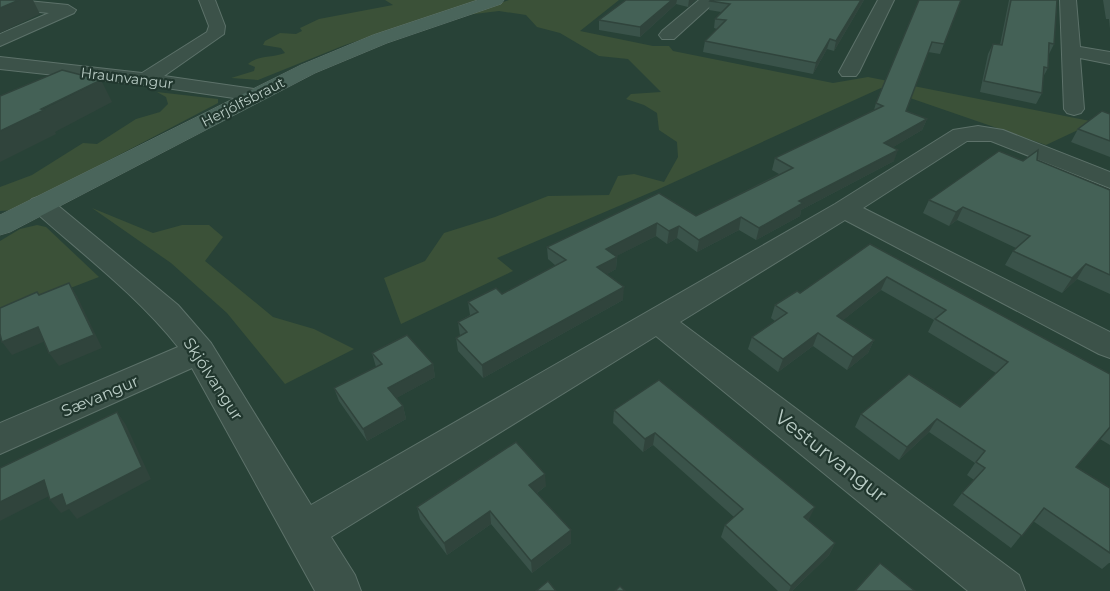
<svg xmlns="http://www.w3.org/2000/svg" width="1110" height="591" viewBox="0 0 1110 591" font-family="Montserrat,sans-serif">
  <rect width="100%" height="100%" fill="#284237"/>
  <g fill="#3b5138">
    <path d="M385,0H480L345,45L258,80L231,78L254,71L255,67L248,64C258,55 272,58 285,53L281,48L263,45L265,41L280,33L296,34L302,31L300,28L319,19L393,5Z"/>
    <path d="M509,0H619L580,31L653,46H669L673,51L833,83L868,77L1095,122L1046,145L881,88L661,188L497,258L513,271L401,324L384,278L425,261L444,233L495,217L548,196L609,195L618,176L634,174L664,182L678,157L677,142L659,130L657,113L644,105L626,99L631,94L661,92L628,59L599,56L560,33L537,27L526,15L499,11L466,15Z"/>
    <path d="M157,92L218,99V103L14,210L0,211V187L32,175L83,143L97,144L136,119L160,112L168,104L166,97Z"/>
    <path d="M92,208L153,233L182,225H209L223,237L205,261L273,317L314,329L354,349L285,384L227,313L171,263Z"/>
    <path d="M37,225L46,227L99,277L0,315V241L20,229Z"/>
  </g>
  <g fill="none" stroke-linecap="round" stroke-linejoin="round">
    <defs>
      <g id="street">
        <path d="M18,0L68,5L76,10L74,13L0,46V34L49,13L11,9L0,11V1Z"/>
        <path d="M199,0H215L225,26L224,34L164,76L254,89L261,91L264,95L261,99L254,101L146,85L0,69V57L142,73L207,32L209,26Z"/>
        <path d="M699,0H717L674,39H662L659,35L662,31Z"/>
        <path d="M878,0H894L859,72L856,76H842L839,72Z"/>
        <path d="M1060,0H1076L1080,47L1110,52V64L1080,58L1084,109L1081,113L1074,115L1067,113L1064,109Z"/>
        <path d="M978,126L1003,130L1110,172V188L991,141H967L863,208L1110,332V358L1099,354L845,220L680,322L1019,575L1025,591H968L656,336L331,537L355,575L361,591H315L192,368L0,454V423L178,347C137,295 82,254 32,209L28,204L32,199L41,196L50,199L178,305L211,343L311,505L835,204L953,130Z"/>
      </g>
      <path id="secondary" d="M478,0H504L501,4L387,43L315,73L10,232L0,235V215L301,65L373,35Z"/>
    </defs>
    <use href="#street" stroke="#5d726a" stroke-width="2"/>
    <use href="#secondary" stroke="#5d726a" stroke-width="1"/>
    <use href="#street" fill="#3c5249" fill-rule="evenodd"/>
    <use href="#secondary" fill="#4a655b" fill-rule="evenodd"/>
  </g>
  <g fill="#3a534a">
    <path d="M626,0H696L688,7L676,4L640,37L599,30V20Z"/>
    <path d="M711,0H864L834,51L827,49L813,74L703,52L705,41L717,29L714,28L715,19L721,12L709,10L710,1Z"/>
    <path d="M961,0L940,54L928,52L906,111L927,119L922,130L893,147L894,161L801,210L800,216L756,240L739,230L697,252L677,238L667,244L656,236L616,256L617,257L616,269L607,274L623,300L483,378L458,351L456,338L460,336L458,322L470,315L468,302L502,294L556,266L548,259L547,247L659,193L696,216L779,174L772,170L775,158L874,110L876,103Z"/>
    <path d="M1009,0H1057L1054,44L1049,54L1048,68L1043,77L1042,93L1036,104L980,92L988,54L993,44L1000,45Z"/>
    <path d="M1103,0H1110V29L1109,19H1106Z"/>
    <path d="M1110,114V157L1071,142L1078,129Z"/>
    <path d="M1037,160L1110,190V294L1077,279L1062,293L1005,265L1013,251L1016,248L957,220L949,226L923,213L929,200L1023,161Z"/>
    <path d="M870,244L1110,374V445L1100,439L1076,467L1110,488V563H1109L1102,569L1033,521L1011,548L953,505L962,493L974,480L967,475L975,463L929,432L899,460L855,427L861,414L960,407L996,373L928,332L934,320L881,290L843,320L874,340L868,353L847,370L813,346L778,372L748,349L752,337L775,321L771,318L775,305L800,293Z"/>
    <path d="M372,353L433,364L435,377L396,398L403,406L406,419L367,441L339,401L334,388L376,367Z"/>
    <path d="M659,380L809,519L808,520L835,543L829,555L792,591H778L721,537L725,525L734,517L653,445L643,452L613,423L614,410Z"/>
    <path d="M546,486L537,493L571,543L532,573L491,524L447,555L420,519L417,507Z"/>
  </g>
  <g fill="#30443c">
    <path d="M19,0H33L40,14L0,33V8Z"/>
    <path d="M672,0H677L676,4L640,37V27Z"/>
    <path d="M689,0H696L688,7Z"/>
    <path d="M861,0H864L834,51L836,41Z"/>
    <path d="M830,39L827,49L813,74L816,63Z"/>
    <path d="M101,80L112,102L55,132L56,134L0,162V131Z"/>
    <path d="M927,119L922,130L880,155L884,143Z"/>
    <path d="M898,150L894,161L801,210L800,216L756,240L759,228L799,201Z"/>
    <path d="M963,207L957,220L949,226L956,212Z"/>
    <path d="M741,217L739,230L697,252L699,240Z"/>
    <path d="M657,223L656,236L605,262L606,249Z"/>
    <path d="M679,226L677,238L667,244L669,231Z"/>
    <path d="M617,257L616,269L597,280V267Z"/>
    <path d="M1086,264L1077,279L1062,293L1072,278Z"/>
    <path d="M887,277L881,290L832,329L837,316Z"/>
    <path d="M69,283L77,296L102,348L59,366L49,353Z"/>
    <path d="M624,287L623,300L483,378L482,365Z"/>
    <path d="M38,327L48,340L12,355L2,342Z"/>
    <path d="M818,333L813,346L778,372L783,359Z"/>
    <path d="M874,340L868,353L847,370L853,357Z"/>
    <path d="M433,364L435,377L391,401L388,388Z"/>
    <path d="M403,406L406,419L367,441L363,429Z"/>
    <path d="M117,412L126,425L151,479L77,519L69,509L61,513L50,500Z"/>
    <path d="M937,419L929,432L899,460L907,447Z"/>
    <path d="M655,433L653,445L643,452L645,439Z"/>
    <path d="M545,474L546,486L530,498L529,485Z"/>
    <path d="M44,480L55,493L0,521V502Z"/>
    <path d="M815,507L809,519L798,529L804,517Z"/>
    <path d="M490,511L491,524L447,555L444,543Z"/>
    <path d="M571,530V543L532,573L531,561Z"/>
    <path d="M835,543L829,555L792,591H789L791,586Z"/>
  </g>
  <g fill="#446156" stroke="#30443c" stroke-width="1.5">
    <path d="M0,0H19L0,8Z"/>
    <path d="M626,0H672L640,27L599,20Z"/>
    <path d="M711,0H861L836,41L830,39L816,63L705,41L726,20L715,19L730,4L710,1Z"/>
    <path d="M919,0H961L944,44L932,42L906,111L927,119L884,143L898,150L799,201L803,203L759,228L741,217L699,240L679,226L669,231L657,223L606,249L617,257L597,267L624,287L482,365L456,338L467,332L458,322L478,312L468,302L496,288L502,294L566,260L547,247L659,193L696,216L793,168L775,158L883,106L876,103Z"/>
    <path d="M1011,0H1057L1054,44L1049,43L1048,68L1044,67L1042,93L984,81L993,44L1002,45Z"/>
    <path d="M62,70L101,80L41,109L44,110L0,131V96Z"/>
    <path d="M1102,111L1110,114V141L1078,129Z"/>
    <path d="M1038,150L1037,160L1110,190V275L1086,264L1072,278L1013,251L1030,236L963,207L956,212L929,200L999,151L1023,161Z"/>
    <path d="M870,244L1110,374V427L1076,467L1110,488V553L1044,508L1022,536L962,493L985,468L976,462L985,451L937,419L907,447L861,414L909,374L960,407L1008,362L935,319L946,310L887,277L837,316L874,340L853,357L818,333L783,359L752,337L787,313L775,305L797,291L800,293Z"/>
    <path d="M69,283L94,335L49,353L38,327L2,342L0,334V308L37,292L39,295Z"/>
    <path d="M407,335L433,364L388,388L403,406L363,429L334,388L382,364L372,353Z"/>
    <path d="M659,380L815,507L804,517L835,543L791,586L725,525L743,509L655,433L645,439L614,410Z"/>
    <path d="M117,412L142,467L66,506L62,494L50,500L44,480L0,502V468Z"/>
    <path d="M516,442L545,474L529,485L571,530L531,561L490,511L444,543L417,507Z"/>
    <path d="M880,563L915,591H855Z"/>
    <path d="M548,581L556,591H536Z"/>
    <path d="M620,586L625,591H615Z"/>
  </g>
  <g text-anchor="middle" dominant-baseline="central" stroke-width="4.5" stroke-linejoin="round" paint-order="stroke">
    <g font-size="14" fill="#b9ccc5" stroke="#21372e">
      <text transform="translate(127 78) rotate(7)">Hraunvangur</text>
      <text transform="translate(243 102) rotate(-27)">Herjólfsbraut</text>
    </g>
    <g font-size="16" fill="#b9ccc5" stroke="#21372e">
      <text transform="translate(213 379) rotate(57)">Skjólvangur</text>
      <text transform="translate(100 396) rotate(-23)">Sævangur</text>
    </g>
    <g font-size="20" fill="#b9ccc5" stroke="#21372e">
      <text transform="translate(831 456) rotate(38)">Vesturvangur</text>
    </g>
  </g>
</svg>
